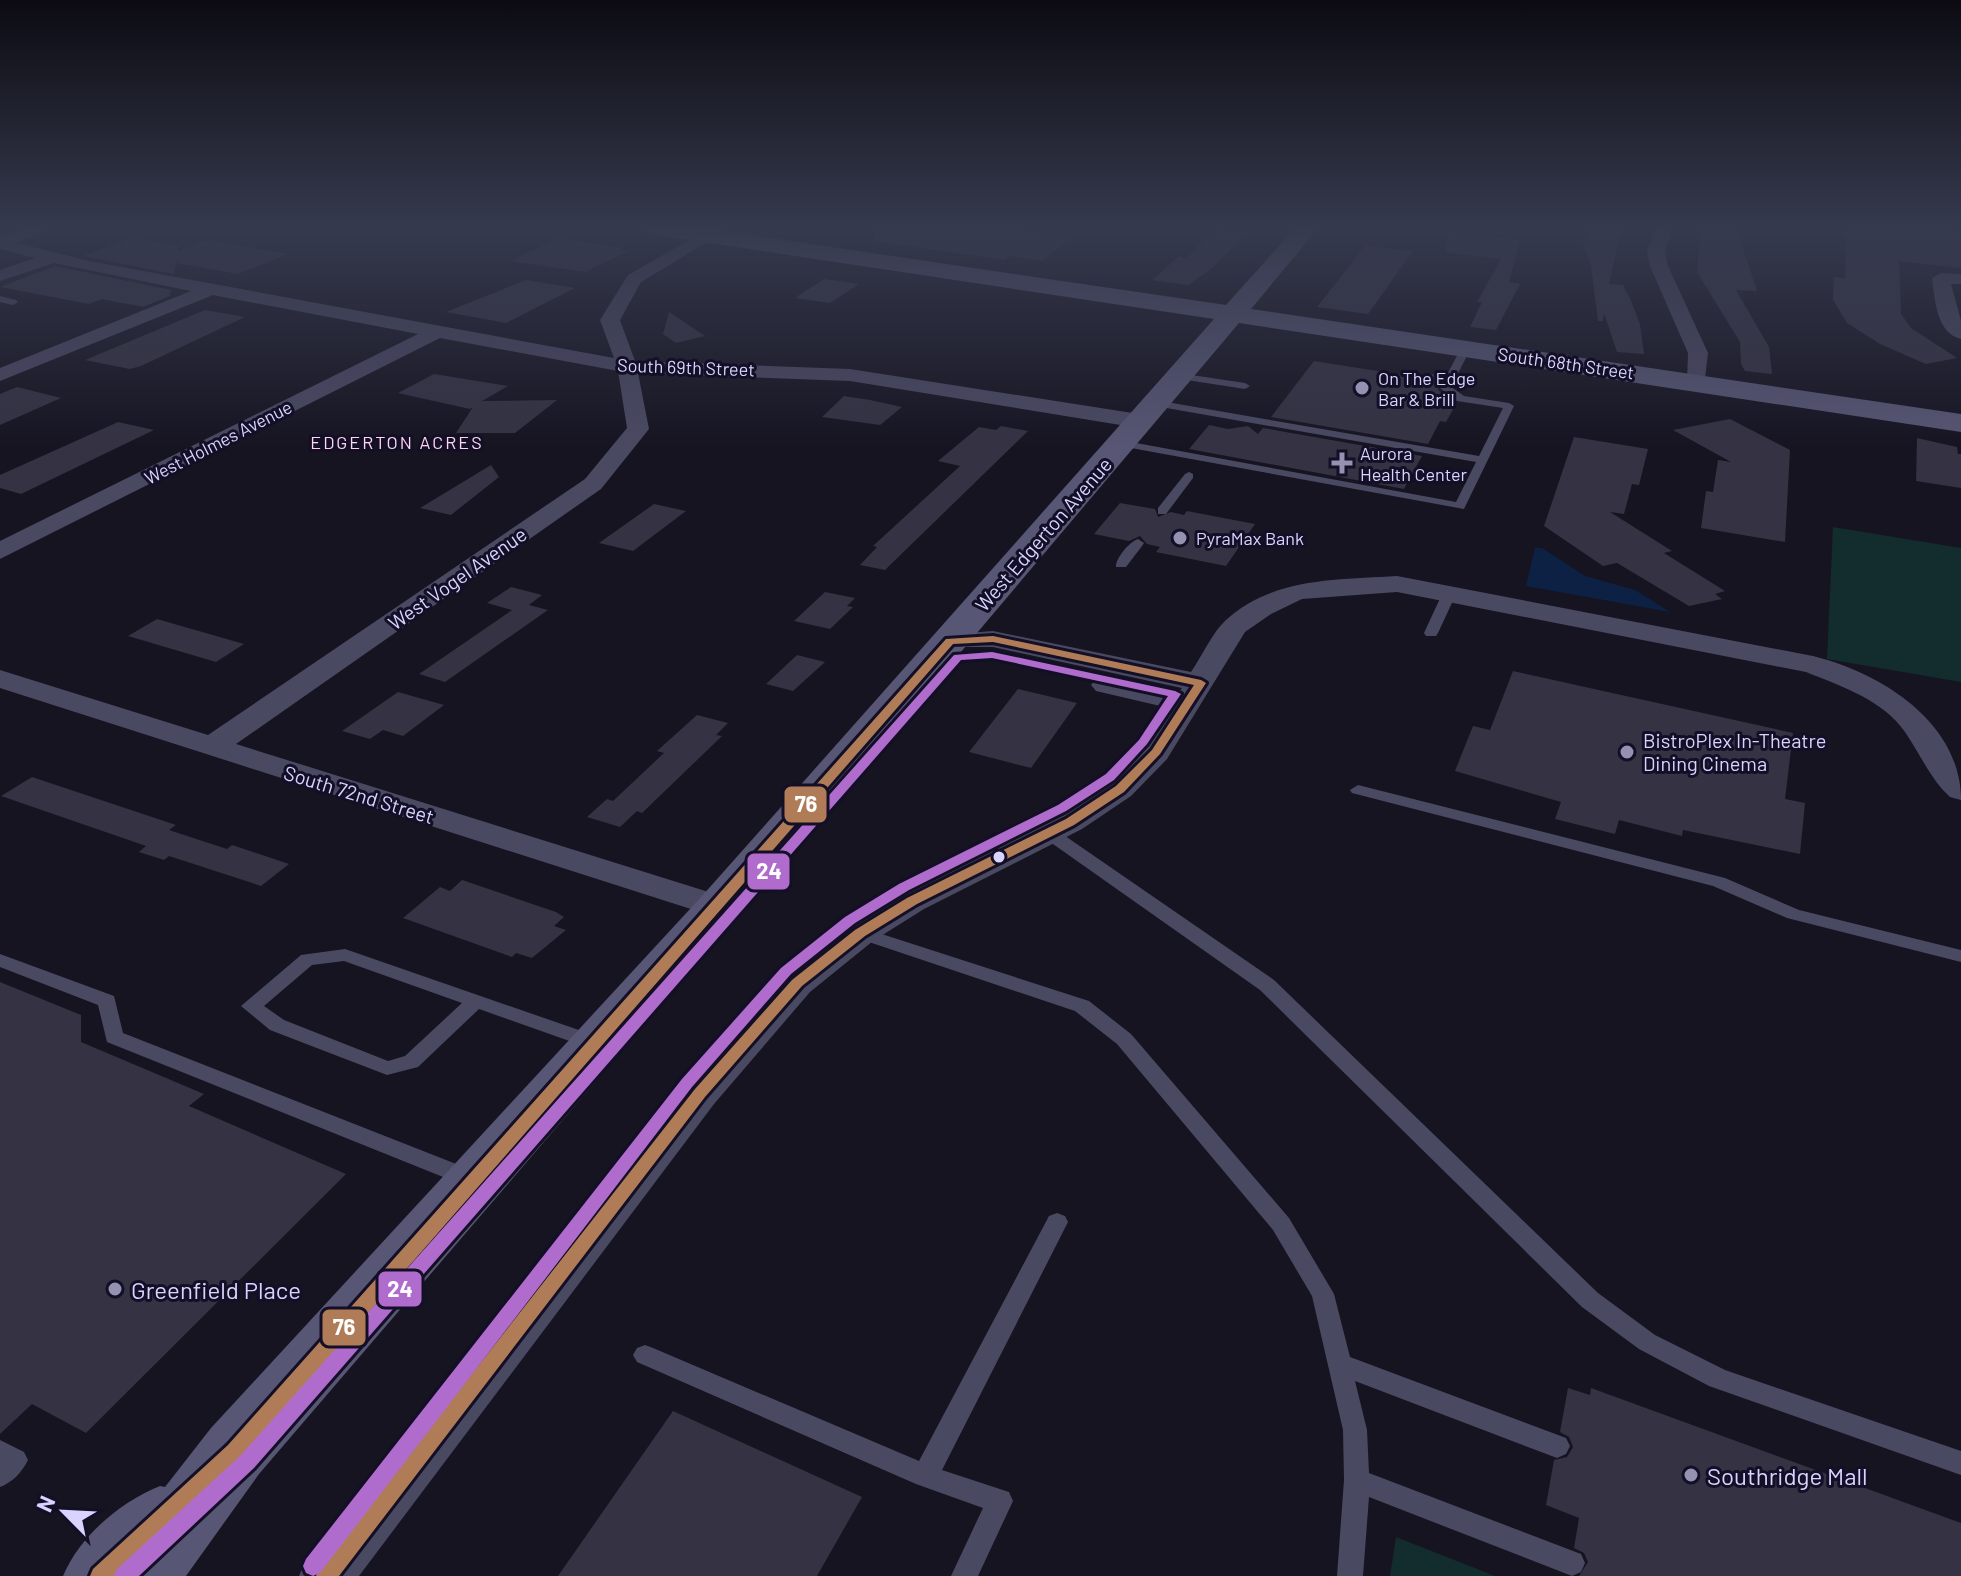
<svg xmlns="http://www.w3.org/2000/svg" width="1961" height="1576" viewBox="0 0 1961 1576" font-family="Barlow,sans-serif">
  <rect width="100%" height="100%" fill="#161421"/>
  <g fill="#132c2d">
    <path d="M1833,527L1961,548V682L1827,659Z"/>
    <path d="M1396,1537L1495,1576H1390Z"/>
  </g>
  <path fill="#0d2144" d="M1535,548H1542L1585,576L1635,590L1670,612L1526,586Z"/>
  <g fill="#343243">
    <path d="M874,227H998L1071,238L1042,261L1010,256L1004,260L874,241Z"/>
    <path d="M1589,227H1622L1609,284L1623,285L1631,301L1640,324L1644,354L1617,352L1604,313L1603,321H1598L1591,266L1583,244Z"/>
    <path d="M1701,227H1736L1757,291L1736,290L1769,347L1772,374L1745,371L1741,364L1740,342L1697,272Z"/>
    <path d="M1846,227H1916L1961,232V268L1899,261L1901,314L1911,328L1957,358L1926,364L1880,344L1847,323L1833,300L1834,277L1845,278Z"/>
    <path d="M1214,230L1246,234L1210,270L1188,285L1153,280L1179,256L1186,258Z"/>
    <path d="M1448,232L1520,240L1509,282L1520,284L1496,330L1470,327L1482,302H1477L1501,259L1446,252Z"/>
    <path d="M133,238L179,246L178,251L208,240L288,254L238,274L176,263L174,274L83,256Z"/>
    <path d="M559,238L624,248L619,250L628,251L585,272L510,261Z"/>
    <path d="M1365,246L1413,251L1368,314L1317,307Z"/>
    <path d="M55,266L171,290L170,296L143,307L102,299L89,304L0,287Z"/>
    <path d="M824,279L859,284L830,303L795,298Z"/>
    <path d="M526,280L575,288L506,323L446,312Z"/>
    <path d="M205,310L245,317L141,366L130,369L85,360Z"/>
    <path d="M669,312L705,336L676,343L663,334Z"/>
    <path d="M1314,361L1403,375L1433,374L1441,379L1438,390L1456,404L1446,422L1440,421L1428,444L1271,417Z"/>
    <path d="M434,374L508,386L482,401L557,400L515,433H456L473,407L470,409L398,393Z"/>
    <path d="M17,387L61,398L0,425V394Z"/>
    <path d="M844,396L870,400L902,407L880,425L822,417Z"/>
    <path d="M1730,419L1790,450L1785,542L1701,528L1706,491L1713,492L1718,460L1731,462L1673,430Z"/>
    <path d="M118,422L154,430L21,494L0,488V475Z"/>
    <path d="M1209,425L1228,429L1248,426L1258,434L1263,428L1422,456L1404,489L1189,449Z"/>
    <path d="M1001,426L1028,431L885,570L860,565L877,547L873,546L960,466L938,461L979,427L996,430Z"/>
    <path d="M1574,437L1648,449L1639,485L1632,484L1624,514L1610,512L1672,551L1664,553L1725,591L1715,594L1722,599L1689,606L1617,563L1603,566L1544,526Z"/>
    <path d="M1917,438L1957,447L1958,454H1961V488L1916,481Z"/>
    <path d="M491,465L499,477L451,515L420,508Z"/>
    <path d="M1120,503L1155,509L1158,517L1171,512L1184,515L1187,511L1255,524L1226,566L1156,552L1160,547L1147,544L1140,536L1129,541L1094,534Z"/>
    <path d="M654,504L686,511L633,551L599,543Z"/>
    <path d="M511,587L542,595L529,605L548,610L445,682L419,674L512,610L487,603Z"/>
    <path d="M825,592L855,598L847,606L853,607L830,629L794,621Z"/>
    <path d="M157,619L244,644L216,662L128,636Z"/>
    <path d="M797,655L825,662L793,691L766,684Z"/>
    <path d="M1513,671L1793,733L1785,799L1805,803L1800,854L1683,830L1682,836L1619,820L1615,834L1555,819L1561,802L1455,771L1473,726L1490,730Z"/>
    <path d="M1018,689L1077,703L1031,768L969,752Z"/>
    <path d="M398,692L444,705L403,736L383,730L370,739L342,731Z"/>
    <path d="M697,715L728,723L716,735L722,736L642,813L637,811L620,827L587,817L607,799L613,801L664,753L657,751Z"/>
    <path d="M32,777L176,825L169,830L227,849L232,845L289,864L261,886L169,856L164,860L139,852L146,846L1,796Z"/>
    <path d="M462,880L556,912L564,917L554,926L566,930L532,958L516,953L512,957L403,918L440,887L450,891Z"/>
    <path d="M0,982L81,1015V1042L204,1094L189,1106L346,1174L86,1433L32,1404L0,1434Z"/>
    <path d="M1568,1388L1590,1395L1591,1388L1961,1523V1576H1579L1588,1562L1584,1553L1574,1548L1579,1518L1546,1505L1554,1460L1567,1457L1573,1447L1569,1437L1560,1432Z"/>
    <path d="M673,1411L862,1497L817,1576H558Z"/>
  </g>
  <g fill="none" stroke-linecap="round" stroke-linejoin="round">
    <g fill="#4a4962" fill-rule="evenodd">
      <path d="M175,227H184L179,229Z"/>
      <path d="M0,296L16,300L18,302L13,305L0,302Z"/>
      <path d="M1466,345L1471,348L1451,387L1464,396L1509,403L1514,406L1464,509L1120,446L1114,443L1120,440L1456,502L1476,462L1155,406L1150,403L1155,400L1479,456L1503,408L1457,401L1440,388L1461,348Z"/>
      <path d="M1178,373L1245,383L1250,386L1245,389L1174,378V374Z"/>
      <path d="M1189,472L1193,474V478L1166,514H1158V508L1185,474Z"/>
      <path d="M1138,539L1144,543L1142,546L1126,567H1116C1115,559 1129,542 1138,539Z"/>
      <path d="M1450,588L1457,592L1438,633L1436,636H1426L1424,633L1443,592Z"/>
      <path d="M1358,785L1725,878L1799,910L1961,950V962L1787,918L1713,886L1352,793L1350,790Z"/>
      <path d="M1049,828L1055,829L1274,980L1598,1293L1655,1335L1725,1370L1961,1451V1475L1709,1386L1639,1349L1582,1307L1260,990L1043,837L1041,833L1043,829Z"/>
      <path d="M860,927L1089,1001L1131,1034L1289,1218L1334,1294L1350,1357L1566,1438L1570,1446L1566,1454L1557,1458L1355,1381L1367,1430L1369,1473L1581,1554L1585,1563L1581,1572L1572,1576L1369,1497L1363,1576H1337L1344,1480L1343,1430L1312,1296L1273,1230L1117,1044L1075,1011L854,937L851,933L854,929Z"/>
      <path d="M345,949L599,1037L602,1042L599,1047L592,1049L479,1009L418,1067L387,1075L270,1030L241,1006L301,955ZM344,961L462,1003L405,1056L388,1061L284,1020L264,1006L312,965Z"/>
      <path d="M0,954L114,996L123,1033L474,1171L477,1177L474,1183L466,1185L458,1183L107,1042L98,1005L0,967Z"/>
      <path d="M1057,1213L1065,1216L1068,1222L942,1470L1009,1492L1013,1501L978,1576H951L983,1508L916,1484L637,1362L633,1355L637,1348L645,1345L653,1348L919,1461L1049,1216Z"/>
      <path d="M0,1440L24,1452L28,1460C22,1472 13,1482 0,1487Z"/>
    </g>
    <g fill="#4a4962" fill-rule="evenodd">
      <path d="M31,227H55L17,243L89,261L614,358L600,320L628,275L712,227H732L641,282L620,320L635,361L850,369L1139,414L1150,421L1139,428L850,381L638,373L649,429L601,489L236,744L731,899L737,907L731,915L719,918L0,688V670L208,735L585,479L627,428L618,371L440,338L0,559V541L418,334L213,295L0,381V368L191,291L54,263L0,281V270L35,258L0,249V237Z"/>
      <path d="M1656,227H1672L1665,251L1668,266L1708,353L1704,387H1690L1687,383L1688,353L1650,266L1647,251Z"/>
      <path d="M1941,273L1961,274V284H1951L1961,321V339C1936,333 1935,299 1932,278Z"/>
      <path d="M1397,576L1813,656C1881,673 1961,722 1961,800L1950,797L1942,789C1927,771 1918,751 1905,732C1883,700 1841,686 1806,672L1397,592L1302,599L1271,614L1245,632L1167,759L1131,796L1082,829L924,909L873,941L810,992L714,1104L359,1576H299L307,1557C401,1440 494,1322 588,1205C650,1127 711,1043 783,974C877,886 1005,859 1106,784C1133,764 1151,735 1169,708L1096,691L1091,685L1096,679L1106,676L1179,692L1182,688L993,647H940L936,641L940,635L993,631L1191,672C1202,656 1212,633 1226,620C1273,577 1337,580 1397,576Z"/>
    </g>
    <path fill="#575674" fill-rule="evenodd" d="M638,227H695L1226,305L1296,227H1319L1251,309L1961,414V432L1239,323L736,918L259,1474L186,1576H63C80,1536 120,1502 160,1486L165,1487L211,1428L702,896L1214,319L649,234Z"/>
    <defs>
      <path id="bus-1" d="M993,636L1201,680L1206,683L1160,754L1124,792L1074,825L917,904L865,936L802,986L705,1097L339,1576H316L319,1569L695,1089L792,980L855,930L907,898L1066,819L1116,786L1152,750L1194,685L993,642L953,644L242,1457L115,1576H90L93,1569L228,1445L946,639Z"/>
      <path id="bus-2" d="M992,652L1175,691L1181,694L1147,744L1114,780L1066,811L909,890L855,923L791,974L692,1087L320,1573L313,1576L306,1573L303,1566L306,1559L682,1079L781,968L845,917L899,884L1058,805L1106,774L1139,740L1168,696L992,658L961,660L254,1468L139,1576H114L117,1569L240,1456L954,655Z"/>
    </defs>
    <use href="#bus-1" stroke="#130f26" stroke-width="6"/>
    <use href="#bus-2" stroke="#130f26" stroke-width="6"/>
    <use href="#bus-1" fill="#b07c57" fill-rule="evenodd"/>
    <use href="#bus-2" fill="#b06ccc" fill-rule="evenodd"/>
  </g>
  <linearGradient id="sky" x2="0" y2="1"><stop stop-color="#0c0b12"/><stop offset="0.51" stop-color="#363a4e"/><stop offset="1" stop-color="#363a4e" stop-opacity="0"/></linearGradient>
  <rect width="1961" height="448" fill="url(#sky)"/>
  <g fill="#9591b1" stroke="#130f26" stroke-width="3">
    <circle cx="1362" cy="388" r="8"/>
    <path d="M1338 451h8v8h8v8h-8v8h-8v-8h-8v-8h8z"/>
    <circle cx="1180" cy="538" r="8"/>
    <circle cx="1627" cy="752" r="8"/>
    <circle cx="115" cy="1289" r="8"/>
    <circle cx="1691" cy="1475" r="8"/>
  </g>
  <circle fill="#d9d4ff" stroke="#130f26" stroke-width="3" cx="999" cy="857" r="7"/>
  <g text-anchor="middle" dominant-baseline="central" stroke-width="6" stroke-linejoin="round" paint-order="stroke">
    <g font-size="18" fill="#d9d4ff" stroke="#130f26">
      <text transform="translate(1566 363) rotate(8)">South 68th Street</text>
      <text transform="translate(686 367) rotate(2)">South 69th Street</text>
      <text transform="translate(218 442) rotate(-27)">West Holmes Avenue</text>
    </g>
    <g font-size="18" fill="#d9d4ff" stroke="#130f26" text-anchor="start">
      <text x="1378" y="378">On The Edge<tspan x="1378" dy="21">Bar &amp; Brill</tspan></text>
      <text x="1360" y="453">Aurora<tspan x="1360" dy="21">Health Center</tspan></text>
      <text x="1196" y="538">PyraMax Bank</text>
    </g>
    <g font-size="18" letter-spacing="2" fill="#ffd6f0" stroke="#130f26">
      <text x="397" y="442">EDGERTON ACRES</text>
    </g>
    <g font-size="20" fill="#d9d4ff" stroke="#130f26">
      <text transform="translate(1043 534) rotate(-49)">West Edgerton Avenue</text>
      <text transform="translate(457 578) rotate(-35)">West Vogel Avenue</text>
      <text transform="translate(359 794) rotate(17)">South 72nd Street</text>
    </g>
    <g font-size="20" fill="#d9d4ff" stroke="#130f26" text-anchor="start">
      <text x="1643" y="740">BistroPlex In-Theatre<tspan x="1643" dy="23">Dining Cinema</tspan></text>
    </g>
    <g font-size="24" fill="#d9d4ff" stroke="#130f26" text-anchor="start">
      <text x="131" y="1289">Greenfield Place</text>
      <text x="1707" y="1475">Southridge Mall</text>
    </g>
  </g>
  <g stroke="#130f26" stroke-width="3">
    <rect x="783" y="785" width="45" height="39" rx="8" fill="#b07c57"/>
    <rect x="746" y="852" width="45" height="39" rx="8" fill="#b06ccc"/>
    <rect x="377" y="1270" width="46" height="38" rx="8" fill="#b06ccc"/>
    <rect x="321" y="1308" width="46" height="39" rx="8" fill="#b07c57"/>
  </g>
  <g font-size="22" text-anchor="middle" font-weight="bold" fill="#fff">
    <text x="806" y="812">76</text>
    <text x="769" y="879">24</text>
    <text x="400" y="1297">24</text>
    <text x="344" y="1335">76</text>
  </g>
  <g transform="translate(64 1512) rotate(294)" stroke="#130f26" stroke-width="6" paint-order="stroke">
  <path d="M0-6L14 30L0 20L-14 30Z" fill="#d9d4ff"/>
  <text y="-12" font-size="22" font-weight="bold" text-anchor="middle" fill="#d9d4ff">N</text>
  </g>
</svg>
